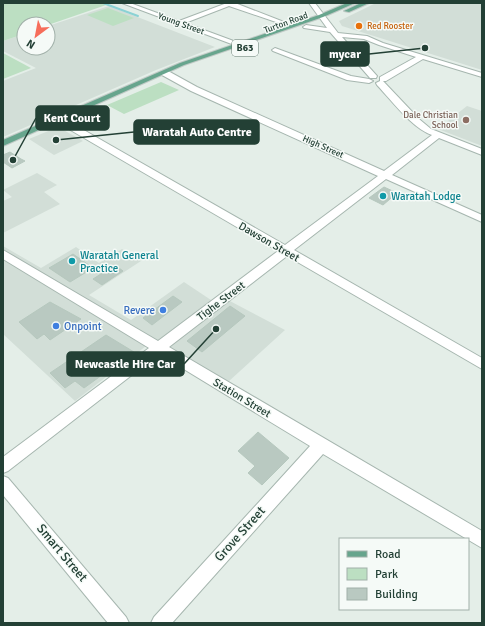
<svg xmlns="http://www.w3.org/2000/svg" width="485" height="626" viewBox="0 0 485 626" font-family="Signika,sans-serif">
  <rect width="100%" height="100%" fill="#e4eee8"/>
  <g fill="#d2ded7">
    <path d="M376,3L482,4V70L342,26L339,21Z"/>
    <path d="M109,6L215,47L156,70L3,137V81L36,68L3,51V41L24,34V48H48V26Z"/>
    <path d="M467,106L482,111V146L438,129Z"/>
    <path d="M58,127L83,141L54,155L29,139Z"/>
    <path d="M37,173L57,185L44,192L60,204L3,233V201L12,197L3,190Z"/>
    <path d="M3,246L41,268L76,247L99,263L122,249L141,261L89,295L131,320L184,282L220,306L228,300L285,330L228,382L155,339L75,401L3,334Z"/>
  </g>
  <g fill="#bcdfc2">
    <path d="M3,3H106L109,4L48,25V24H24V34L3,41Z"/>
    <path d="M108,8L134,18L113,26L87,15Z"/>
    <path d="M3,53L31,68L3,79Z"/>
    <path d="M161,82L179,90L124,114L107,105Z"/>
  </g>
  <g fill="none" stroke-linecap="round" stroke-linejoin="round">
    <path stroke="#8bd2d4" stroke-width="2" d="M103,3L138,16"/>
  </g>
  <g fill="#b9c9c1" stroke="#b6c8be">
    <path d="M10,152L21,159L25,161L12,168L3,162V155Z"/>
    <path d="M384,187L397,193L383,205L369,198Z"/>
    <path d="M73,254L93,268L70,282L49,268Z"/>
    <path d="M115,265L123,271L102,285L93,279Z"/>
    <path d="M173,296L182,302L152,325L143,318Z"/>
    <path d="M50,302L81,319L50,340L44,334L37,339L19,322Z"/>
    <path d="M230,306L245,316L202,352L187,341Z"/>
    <path d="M106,335L134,352L84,388L75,381L65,388L50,373Z"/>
    <path d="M258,432L289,458L262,485L248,473L255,466L238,451Z"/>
  </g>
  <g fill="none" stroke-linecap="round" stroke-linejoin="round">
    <defs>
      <g id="minor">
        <path d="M122,3H130L179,21L227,3H235L284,22L279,23L229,6L185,23L239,43L240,44L237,46Z"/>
        <path d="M309,3H315L338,33L367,36L383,43L482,73V77L423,59L386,81H380V77L416,57L379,45L364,39L342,37L377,76L376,78H370L330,32L304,28L303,27L306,25L327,28Z"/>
        <path d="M275,48L351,76L369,79L373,81L369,83L347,80L273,51L272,50Z"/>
        <path d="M162,71H168L197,87L384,171L432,135C412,128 392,101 377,85L376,83L380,81H383L419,119L431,129L482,149V155L439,138L392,175L482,215V222L386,179L294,250L482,358V369L287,256L169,347L482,531V548L323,454L172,623H151L154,617L310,446L159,354L8,471L3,473V457L149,348L3,259V250L158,341L278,251L55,121V117H61L285,245L378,176L191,91L162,75Z"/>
        <path d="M3,476L8,478L126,617L129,623H108L3,495Z"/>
      </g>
      <g id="major">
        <path d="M347,3H355L323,17L184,65L3,146V140L180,63L319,15Z"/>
        <path d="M361,3H369L349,12L344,11Z"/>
      </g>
    </defs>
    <use href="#minor" stroke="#a6b6af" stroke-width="2"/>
    <use href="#major" stroke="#c1cac6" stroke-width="2"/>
    <use href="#minor" fill="#fff" fill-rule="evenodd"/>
    <use href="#major" fill="#67a58d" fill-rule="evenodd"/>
  </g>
  <circle fill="#e8710a" stroke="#f5faf7" stroke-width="1.5" cx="359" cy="26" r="4"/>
  <circle fill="#8d6e63" stroke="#f5faf7" stroke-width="1.5" cx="466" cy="120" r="4"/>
  <g fill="#0f9aa8" stroke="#f5faf7" stroke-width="1.5">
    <circle cx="383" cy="196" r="4"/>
    <circle cx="72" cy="261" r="4"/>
  </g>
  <g fill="#3f7fe0" stroke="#f5faf7" stroke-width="1.5">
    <circle cx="163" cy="310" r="4"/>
    <circle cx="56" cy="326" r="4"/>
  </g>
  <g text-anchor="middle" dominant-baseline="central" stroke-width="3" stroke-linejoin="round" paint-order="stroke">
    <g font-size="9" fill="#234035" stroke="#f5faf7">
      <text transform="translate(286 23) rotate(-20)">Turton Road</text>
      <text transform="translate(181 24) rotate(20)">Young Street</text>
      <text transform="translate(323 147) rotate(24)">High Street</text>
    </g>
    <g font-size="9" fill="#c56008" stroke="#f5faf7" text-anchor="start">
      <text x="367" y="26">Red Rooster</text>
    </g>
    <g font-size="9" fill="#785e54" stroke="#f5faf7" text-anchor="end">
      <text x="458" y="115">Dale Christian<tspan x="458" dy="10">School</tspan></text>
    </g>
    <rect fill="#f5faf7" stroke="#62786f" stroke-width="1" x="232" y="40" width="26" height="16" rx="3"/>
    <g font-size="10" font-weight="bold" fill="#234035">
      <text x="245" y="48">B63</text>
    </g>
    <g font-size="11" fill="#0d838f" stroke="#f5faf7" text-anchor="start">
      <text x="391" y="196">Waratah Lodge</text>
      <text x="80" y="255">Waratah General<tspan x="80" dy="13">Practice</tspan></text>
    </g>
    <g font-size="11" fill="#234035" stroke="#f5faf7">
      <text transform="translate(269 242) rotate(30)">Dawson Street</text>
      <text transform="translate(221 301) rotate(-37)">Tighe Street</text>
      <text transform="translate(242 398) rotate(31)">Station Street</text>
    </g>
    <g font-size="11" fill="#366cbe" stroke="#f5faf7" text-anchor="end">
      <text x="155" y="310">Revere</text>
      <text x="64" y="326" text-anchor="start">Onpoint</text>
    </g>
    <g font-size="13" fill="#234035" stroke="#f5faf7">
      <text transform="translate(240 534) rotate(-48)">Grove Street</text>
      <text transform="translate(62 553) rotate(50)">Smart Street</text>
    </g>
  </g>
  <path fill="none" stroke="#234035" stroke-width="1.5" d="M425 48L369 54M13 160L36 118M56 140L134 132M216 329L184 364"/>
  <g fill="#234035" stroke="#f5faf7" stroke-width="1.5">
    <circle cx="425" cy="48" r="4"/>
    <circle cx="13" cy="160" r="4"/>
    <circle cx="56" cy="140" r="4"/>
    <circle cx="216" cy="329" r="4"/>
  </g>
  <g fill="#234035" stroke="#234035" stroke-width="1.5">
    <rect x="321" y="42" width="48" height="24" rx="4"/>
    <rect x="36" y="106" width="73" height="24" rx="4"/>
    <rect x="134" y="120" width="125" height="24" rx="4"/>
    <rect x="67" y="352" width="117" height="24" rx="4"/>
  </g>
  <g font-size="12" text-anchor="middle" font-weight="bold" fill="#fff">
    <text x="345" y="58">mycar</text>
    <text x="72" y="122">Kent Court</text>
    <text x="197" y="136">Waratah Auto Centre</text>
    <text x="125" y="368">Newcastle Hire Car</text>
  </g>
  <rect width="485" height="626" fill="none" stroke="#234035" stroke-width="8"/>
  <rect x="339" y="538" width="130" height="72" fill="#f5faf7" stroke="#a1b0a9"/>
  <rect x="347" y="551" width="20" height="6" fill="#67a58d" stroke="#a1b0a9"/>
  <text x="375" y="558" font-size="12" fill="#234035">Road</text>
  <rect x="347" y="568" width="20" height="12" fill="#bcdfc2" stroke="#a1b0a9"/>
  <text x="375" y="578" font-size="12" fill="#234035">Park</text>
  <rect x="347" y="588" width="20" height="12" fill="#b9c9c1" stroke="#a1b0a9"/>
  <text x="375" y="598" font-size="12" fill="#234035">Building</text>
  <g transform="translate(36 36) rotate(212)"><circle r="19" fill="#f5faf7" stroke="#a1b0a9"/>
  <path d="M0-3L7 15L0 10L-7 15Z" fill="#f66d5a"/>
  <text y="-6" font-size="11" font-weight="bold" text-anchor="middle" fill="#234035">N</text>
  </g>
</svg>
